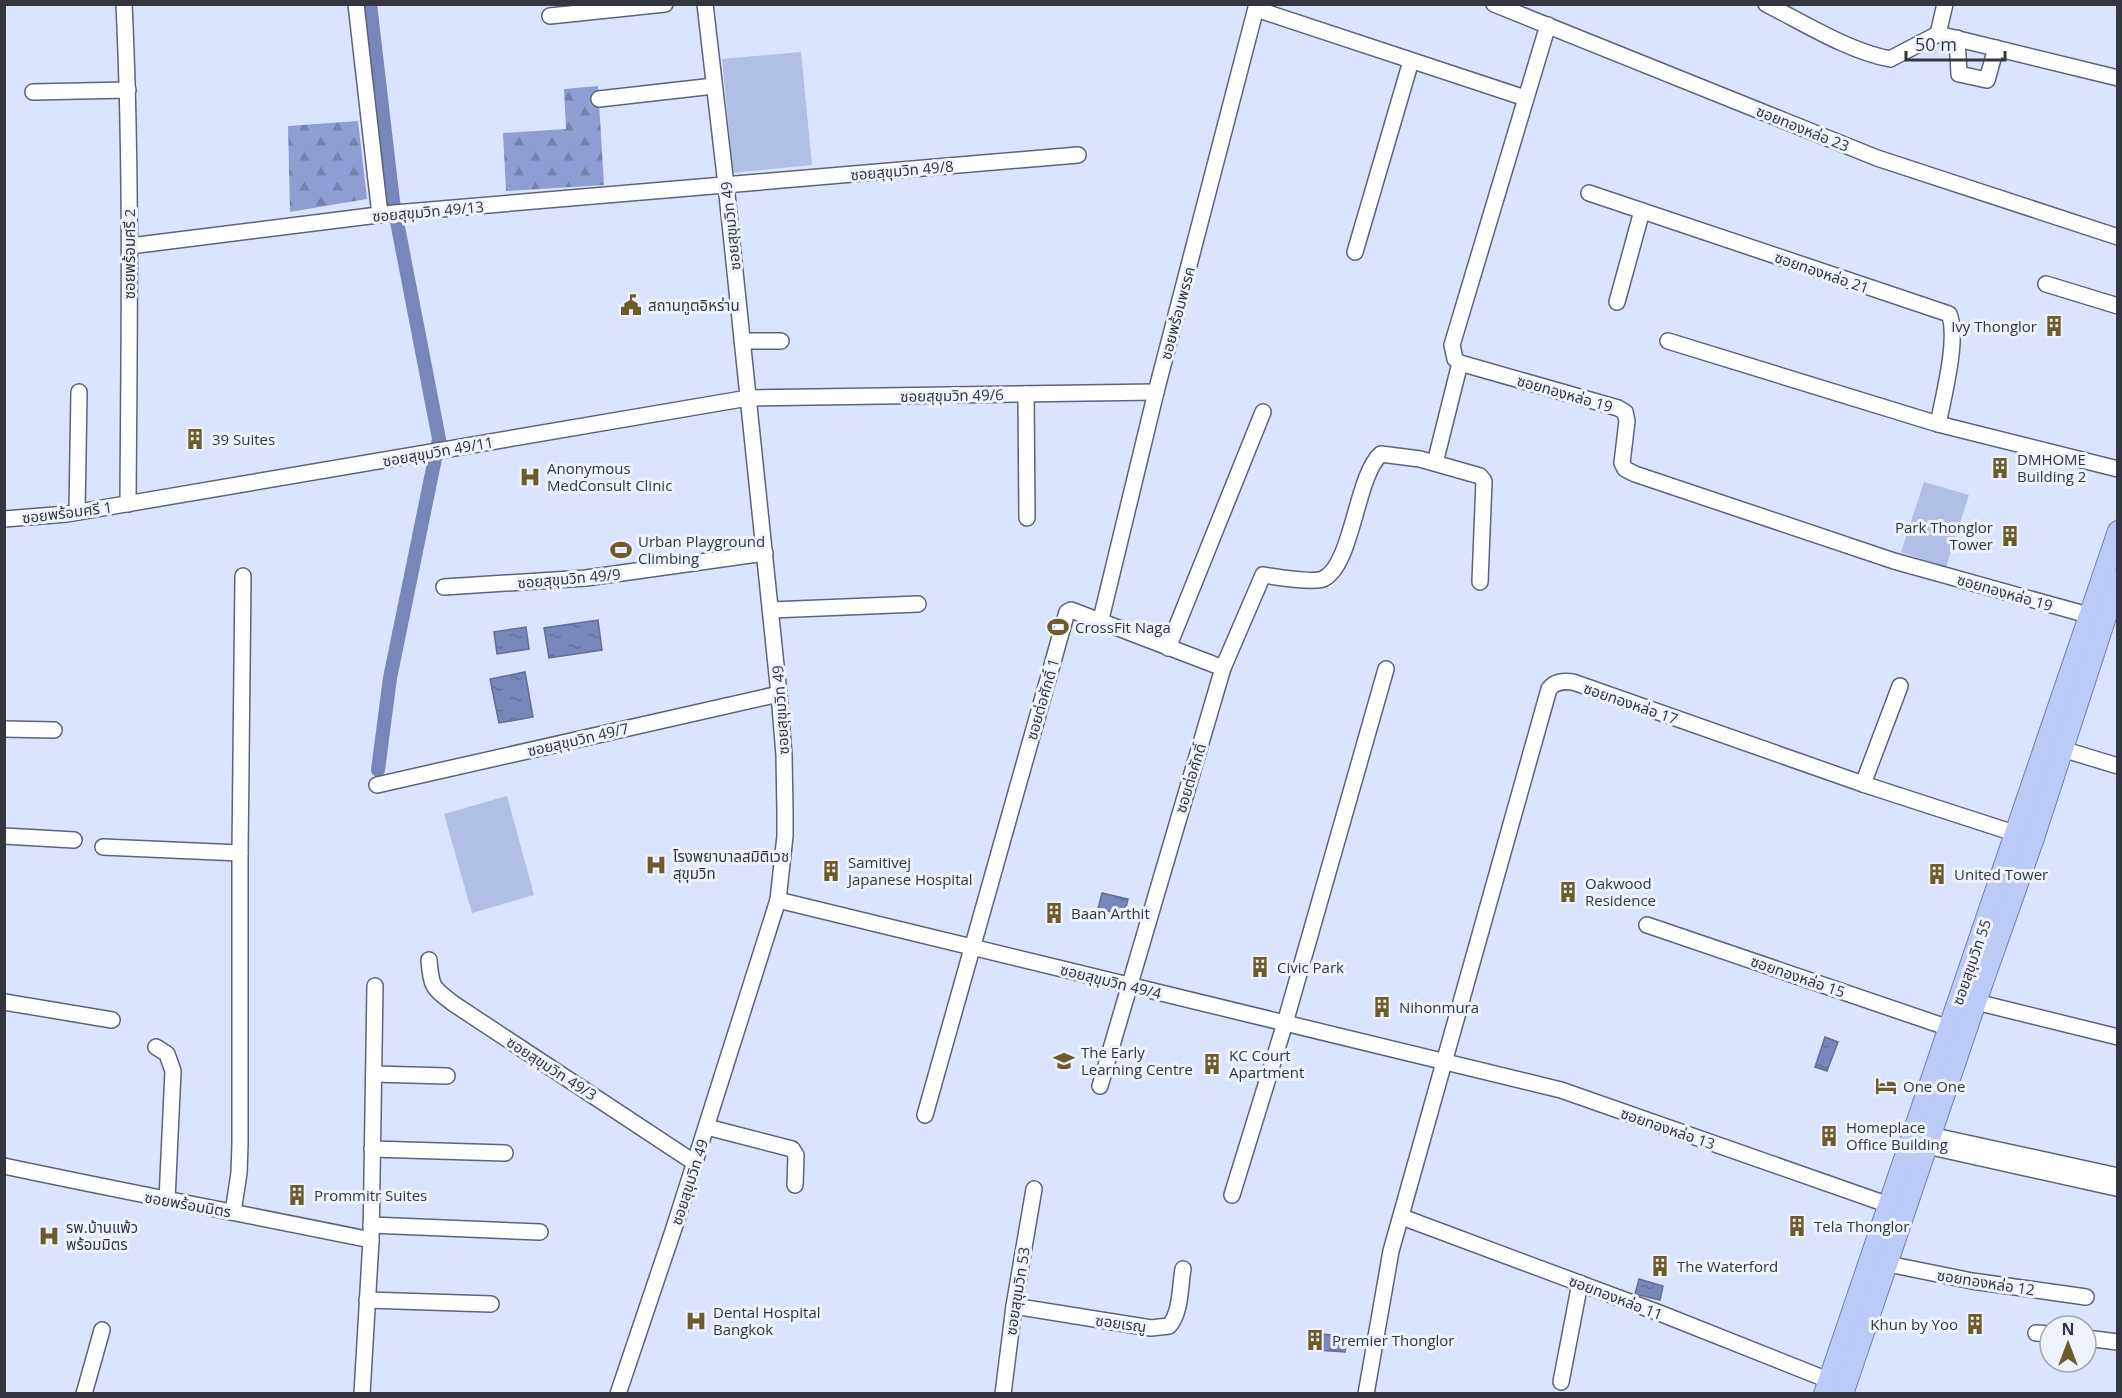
<svg xmlns="http://www.w3.org/2000/svg" width="2122" height="1398" viewBox="0 0 2122 1398" font-family="'Open Sans','Noto Sans Thai',sans-serif">
  <defs>
    <pattern id="forest-firs" width="22" height="20" patternUnits="userSpaceOnUse" patternTransform="scale(1.5)"><rect width="22" height="20" fill="#8e9ed2"/><path d="M5 1l3.5 6h-7zM16 11l3.5 6h-7z" fill="#7582ac"/></pattern>
    <pattern id="water-ripples" width="26" height="14" patternUnits="userSpaceOnUse" patternTransform="scale(1.5)"><rect width="26" height="14" fill="#7887b9"/><path d="M2 4q2-2 4 0t4 0M15 11q2-2 4 0t4 0" fill="none" stroke="#636f98"/></pattern>
  </defs>
  <rect width="100%" height="100%" fill="#dbe4ff"/>
  <g fill="#b1bee5">
    <path d="M801,52L812,165L733,173L722,59Z"/>
    <path d="M1924,482L1969,495L1946,567L1901,552Z"/>
    <path d="M507,796L534,895L472,913L444,814Z"/>
  </g>
  <g fill="url(#forest-firs)">
    <path d="M598,86L604,185L506,191L503,133L566,129L564,89Z"/>
    <path d="M358,121L367,199L290,212L288,126Z"/>
  </g>
  <g fill="url(#water-ripples)" stroke="#636f95" stroke-width="1.5">
    <path d="M598,620L602,650L549,658L544,628Z"/>
    <path d="M526,627L529,649L497,654L494,632Z"/>
    <path d="M525,672L533,717L499,723L490,679Z"/>
    <path d="M1102,893L1128,899L1124,915L1098,909Z"/>
    <path d="M1825,1037L1838,1042L1827,1071L1815,1067Z"/>
    <path d="M1639,1279L1663,1286L1660,1300L1635,1294Z"/>
    <path d="M1319,1334L1347,1336L1345,1352L1317,1350Z"/>
  </g>
  <g fill="none" stroke-linecap="round" stroke-linejoin="round">
    <path stroke="#7887b9" stroke-width="14" d="M370,4L393,201L439,439L390,678L378,770"/>
    <defs>
      <g id="minor">
        <path d="M124,4C132,171 129,337 128,504"/>
        <path d="M356,4L380,215"/>
        <path d="M1494,4L1877,158L2118,237"/>
        <path d="M1766,4C1804,23 1848,51 1890,59L1938,34"/>
        <path d="M1256,9L1525,98"/>
        <path d="M550,16L665,4"/>
        <path d="M1548,25L1452,345L1455,359L1460,363L1618,408L1625,412L1627,421L1622,463L1625,469L1635,474L1894,561L2088,615"/>
        <path d="M1938,34L2118,78"/>
        <path d="M1938,34L1945,4"/>
        <path d="M1957,38L1959,74L1987,80L1996,48"/>
        <path d="M33,92L128,90"/>
        <path d="M599,99L714,86"/>
        <path d="M1589,193L1949,314C1959,337 1943,399 1938,424"/>
        <path d="M130,246L394,213L1078,155"/>
        <path d="M1355,252L1411,61"/>
        <path d="M2046,284L2118,306"/>
        <path d="M1617,302L1642,211"/>
        <path d="M742,341H781"/>
        <path d="M1668,341L1938,424L2118,469"/>
        <path d="M1026,394L1027,518"/>
        <path d="M1435,463L1460,363"/>
        <path d="M77,512L79,392"/>
        <path d="M4,519L67,514L748,398L1156,392"/>
        <path d="M444,587L586,578L765,553"/>
        <path d="M771,610L918,604"/>
        <path d="M1100,623L1156,392L1257,4"/>
        <path d="M1168,648L1263,412"/>
        <path d="M4,729L54,730"/>
        <path d="M2062,749L2118,766"/>
        <path d="M1863,784L1900,686"/>
        <path d="M377,785L779,694"/>
        <path d="M4,836L74,840"/>
        <path d="M103,847L240,853"/>
        <path d="M778,900L1561,1090L1889,1205"/>
        <path d="M1647,925L1949,1028"/>
        <path d="M429,960C431,988 433,988 454,1004L695,1163"/>
        <path d="M4,1002L112,1020"/>
        <path d="M1976,1002L2118,1037"/>
        <path d="M156,1047L167,1054L173,1071L167,1200"/>
        <path d="M374,1074L447,1076"/>
        <path d="M1100,1086L1223,668L1263,575C1276,577 1312,583 1323,579C1353,565 1356,475 1381,454L1420,459L1480,476L1484,481L1480,582"/>
        <path d="M925,1115L1067,612L1071,610L1223,668"/>
        <path d="M707,1127L792,1149L796,1155L795,1185"/>
        <path d="M1930,1135L2118,1176"/>
        <path d="M1927,1146L2116,1188"/>
        <path d="M372,1149L505,1153"/>
        <path d="M4,1166C126,1192 249,1215 371,1240"/>
        <path d="M1232,1195L1285,1023L1386,669"/>
        <path d="M233,1212L239,1173L240,1144V853L243,576"/>
        <path d="M1402,1217L1662,1314L1828,1380"/>
        <path d="M371,1225L540,1232"/>
        <path d="M1888,1264L1972,1281L2086,1297"/>
        <path d="M367,1300L491,1304"/>
        <path d="M1014,1306L1151,1328L1169,1326C1181,1313 1180,1286 1183,1269"/>
        <path d="M2036,1333L2050,1334"/>
        <path d="M2086,1338L2118,1342"/>
        <path d="M1561,1382L1580,1283"/>
        <path d="M84,1394L102,1330"/>
        <path d="M362,1394L371,1240L375,986"/>
        <path d="M618,1394L674,1228L778,900L785,836V812L784,755L779,694L726,185L705,4"/>
        <path d="M1003,1394L1014,1306L1034,1189"/>
        <path d="M1366,1394L1391,1251L1549,689C1555,681 1564,681 1573,682L1863,784L2014,833"/>
      </g>
      <g id="major">
        <path d="M1824,1394L2118,531"/>
        <path d="M1843,1394L1976,1002L2034,838L2118,580"/>
      </g>
    </defs>
    <use href="#minor" stroke="#5c647a" stroke-width="18"/>
    <use href="#major" stroke="#6f7fb5" stroke-width="22"/>
    <use href="#minor" stroke="#fff" stroke-width="15"/>
    <use href="#major" stroke="#bccaf8" stroke-width="20"/>
  </g>
  <defs>
    <symbol id="civic-bare" viewBox="-9 -9 18 18"><path d="M-.6-6.5H3V-4.5H.6V-3L4-1V1h2V6H-6V1h2V-1L-.6-3ZM-1.2 2.5V6h2.4V2.5Z" fill="#6d5c29" stroke="#eef2fd" stroke-width="2.5" paint-order="stroke"/></symbol>
    <symbol id="building-bare" viewBox="-9 -9 18 18"><path d="M-4-6H4V6H1V3H-1V6H-4ZM-2.5-4.3h1.7v1.8h-1.7ZM.8-4.3h1.7v1.8H.8ZM-2.5-1h1.7V.8h-1.7ZM.8-1h1.7V.8H.8Z" fill="#6d5c29" stroke="#eef2fd" stroke-width="2.5" paint-order="stroke"/></symbol>
    <symbol id="hospital-bare" viewBox="-9 -9 18 18"><path d="M-5-5h3v3.5h4V-5h3V5h-3V1.5h-4V5h-3Z" fill="#6d5c29" stroke="#eef2fd" stroke-width="2.5" paint-order="stroke"/></symbol>
    <symbol id="stadium-bare" viewBox="-9 -9 18 18"><path d="M0-5a6.5 5 0 1 0 0 10a6.5 5 0 1 0 0-10ZM-3.5-1.8h7v3.6h-7Z" fill="#6d5c29" stroke="#eef2fd" stroke-width="2.5" paint-order="stroke"/></symbol>
    <symbol id="school-bare" viewBox="-9 -9 18 18"><path d="M0-5L7-2L0 1L-7-2ZM-4 1L0 2.5L4 1V4Q0 6-4 4Z" fill="#6d5c29" stroke="#eef2fd" stroke-width="2.5" paint-order="stroke"/></symbol>
    <symbol id="hotel-bare" viewBox="-9 -9 18 18"><path d="M-6-4.5h1.5V1H6V5H4.5V3h-9V5H-6ZM-4 0a1.8 1.8 0 1 1 3.6 0ZM.5 0V-2.5h3Q6-2.5 6 0Z" fill="#6d5c29" stroke="#eef2fd" stroke-width="2.5" paint-order="stroke"/></symbol>
  </defs>
  <g fill-rule="evenodd">
    <use href="#civic-bare" x="616" y="290" width="30" height="30"/>
    <use href="#building-bare" x="2039" y="311" width="30" height="30"/>
    <use href="#building-bare" x="180" y="424" width="30" height="30"/>
    <use href="#building-bare" x="1985" y="453" width="30" height="30"/>
    <use href="#hospital-bare" x="515" y="462" width="30" height="30"/>
    <use href="#building-bare" x="1995" y="521" width="30" height="30"/>
    <use href="#stadium-bare" x="606" y="535" width="30" height="30"/>
    <use href="#stadium-bare" x="1043" y="612" width="30" height="30"/>
    <use href="#hospital-bare" x="641" y="850" width="30" height="30"/>
    <use href="#building-bare" x="816" y="856" width="30" height="30"/>
    <use href="#building-bare" x="1922" y="859" width="30" height="30"/>
    <use href="#building-bare" x="1553" y="877" width="30" height="30"/>
    <use href="#building-bare" x="1039" y="898" width="30" height="30"/>
    <use href="#building-bare" x="1245" y="952" width="30" height="30"/>
    <use href="#building-bare" x="1367" y="992" width="30" height="30"/>
    <use href="#school-bare" x="1049" y="1046" width="30" height="30"/>
    <use href="#building-bare" x="1197" y="1049" width="30" height="30"/>
    <use href="#hotel-bare" x="1871" y="1071" width="30" height="30"/>
    <use href="#building-bare" x="1814" y="1121" width="30" height="30"/>
    <use href="#building-bare" x="282" y="1180" width="30" height="30"/>
    <use href="#building-bare" x="1782" y="1211" width="30" height="30"/>
    <use href="#hospital-bare" x="34" y="1221" width="30" height="30"/>
    <use href="#building-bare" x="1645" y="1251" width="30" height="30"/>
    <use href="#hospital-bare" x="681" y="1306" width="30" height="30"/>
    <use href="#building-bare" x="1960" y="1309" width="30" height="30"/>
    <use href="#building-bare" x="1300" y="1325" width="30" height="30"/>
  </g>
  <g text-anchor="middle" dominant-baseline="central" stroke-width="6" stroke-linejoin="round" paint-order="stroke">
    <g font-size="15" fill="#333641" stroke="#eef2fd">
      <text transform="translate(1803 128) rotate(22)">ซอยทองหล่อ 23</text>
      <text transform="translate(902 170) rotate(-5)">ซอยสุขุมวิท 49/8</text>
      <text transform="translate(428 211) rotate(-5)">ซอยสุขุมวิท 49/13</text>
      <text transform="translate(730 226) rotate(-96)">ซอยสุขุมวิท 49</text>
      <text transform="translate(129 254) rotate(-90)">ซอยพร้อมศรี 2</text>
      <text transform="translate(1822 272) rotate(19)">ซอยทองหล่อ 21</text>
      <text transform="translate(1177 313) rotate(-75)">ซอยพร้อมพรรค</text>
      <text transform="translate(1565 393) rotate(16)">ซอยทองหล่อ 19</text>
      <text transform="translate(952 395) rotate(-1)">ซอยสุขุมวิท 49/6</text>
      <text transform="translate(438 451) rotate(-10)">ซอยสุขุมวิท 49/11</text>
      <text transform="translate(67 512) rotate(-7)">ซอยพร้อมศรี 1</text>
      <text transform="translate(569 578) rotate(-5)">ซอยสุขุมวิท 49/9</text>
      <text transform="translate(2005 592) rotate(16)">ซอยทองหล่อ 19</text>
      <text transform="translate(1042 699) rotate(-74)">ซอยต่อศักดิ์ 1</text>
      <text transform="translate(1631 703) rotate(19)">ซอยทองหล่อ 17</text>
      <text transform="translate(780 710) rotate(-94)">ซอยสุขุมวิท 49</text>
      <text transform="translate(578 739) rotate(-13)">ซอยสุขุมวิท 49/7</text>
      <text transform="translate(1190 778) rotate(-73)">ซอยต่อศักดิ์</text>
      <text transform="translate(1971 962) rotate(-71)">ซอยสุขุมวิท 55</text>
      <text transform="translate(1798 976) rotate(19)">ซอยทองหล่อ 15</text>
      <text transform="translate(1111 981) rotate(14)">ซอยสุขุมวิท 49/4</text>
      <text transform="translate(552 1068) rotate(33)">ซอยสุขุมวิท 49/3</text>
      <text transform="translate(1668 1128) rotate(19)">ซอยทองหล่อ 13</text>
      <text transform="translate(689 1182) rotate(-72)">ซอยสุขุมวิท 49</text>
      <text transform="translate(188 1204) rotate(10)">ซอยพร้อมมิตร</text>
      <text transform="translate(1986 1282) rotate(9)">ซอยทองหล่อ 12</text>
      <text transform="translate(1017 1291) rotate(-81)">ซอยสุขุมวิท 53</text>
      <text transform="translate(1616 1297) rotate(21)">ซอยทองหล่อ 11</text>
      <text transform="translate(1121 1323) rotate(8)">ซอยเรณู</text>
    </g>
    <g font-size="15" fill="#333641" stroke="#eef2fd" text-anchor="start">
      <text x="648" y="305">สถานทูตอิหร่าน</text>
      <text x="2037" y="326" text-anchor="end">Ivy Thonglor</text>
      <text x="212" y="439">39 Suites</text>
      <text x="2017" y="459">DMHOME<tspan x="2017" dy="17">Building 2</tspan></text>
      <text x="547" y="468">Anonymous<tspan x="547" dy="17">MedConsult Clinic</tspan></text>
      <text x="1993" y="527" text-anchor="end">Park Thonglor<tspan x="1993" dy="17">Tower</tspan></text>
      <text x="638" y="541">Urban Playground<tspan x="638" dy="17">Climbing</tspan></text>
      <text x="1075" y="627">CrossFit Naga</text>
      <text x="673" y="856">โรงพยาบาลสมิติเวช<tspan x="673" dy="17">สุขุมวิท</tspan></text>
      <text x="848" y="862">Samitivej<tspan x="848" dy="17">Japanese Hospital</tspan></text>
      <text x="1954" y="874">United Tower</text>
      <text x="1585" y="883">Oakwood<tspan x="1585" dy="17">Residence</tspan></text>
      <text x="1071" y="913">Baan Arthit</text>
      <text x="1277" y="967">Civic Park</text>
      <text x="1399" y="1007">Nihonmura</text>
      <text x="1081" y="1052">The Early<tspan x="1081" dy="17">Learning Centre</tspan></text>
      <text x="1229" y="1055">KC Court<tspan x="1229" dy="17">Apartment</tspan></text>
      <text x="1903" y="1086">One One</text>
      <text x="1846" y="1127">Homeplace<tspan x="1846" dy="17">Office Building</tspan></text>
      <text x="314" y="1195">Prommitr Suites</text>
      <text x="1814" y="1226">Tela Thonglor</text>
      <text x="66" y="1227">รพ.บ้านแพ้ว<tspan x="66" dy="17">พร้อมมิตร</tspan></text>
      <text x="1677" y="1266">The Waterford</text>
      <text x="713" y="1312">Dental Hospital<tspan x="713" dy="17">Bangkok</tspan></text>
      <text x="1958" y="1324" text-anchor="end">Khun by Yoo</text>
      <text x="1332" y="1340">Premier Thonglor</text>
    </g>
  </g>
  <rect width="2122" height="1398" fill="none" stroke="#333641" stroke-width="12"/>
  <g transform="translate(2068 1344)"><circle r="28" fill="#eef2fd" stroke="#a3a7b2" stroke-width="1.5"/>
  <path d="M0-4.5L10 22L0 15L-10 22Z" fill="#6d5c29"/>
  <text y="-9" font-size="16" font-weight="bold" text-anchor="middle" fill="#333641">N</text>
  </g>
  <path d="M1906 51v9h99v-9" fill="none" stroke="#333641" stroke-width="3"/>
  <text x="1915" y="51" font-size="18" fill="#333641" stroke="#eef2fd" stroke-width="4.5" paint-order="stroke">50 m</text>
</svg>
